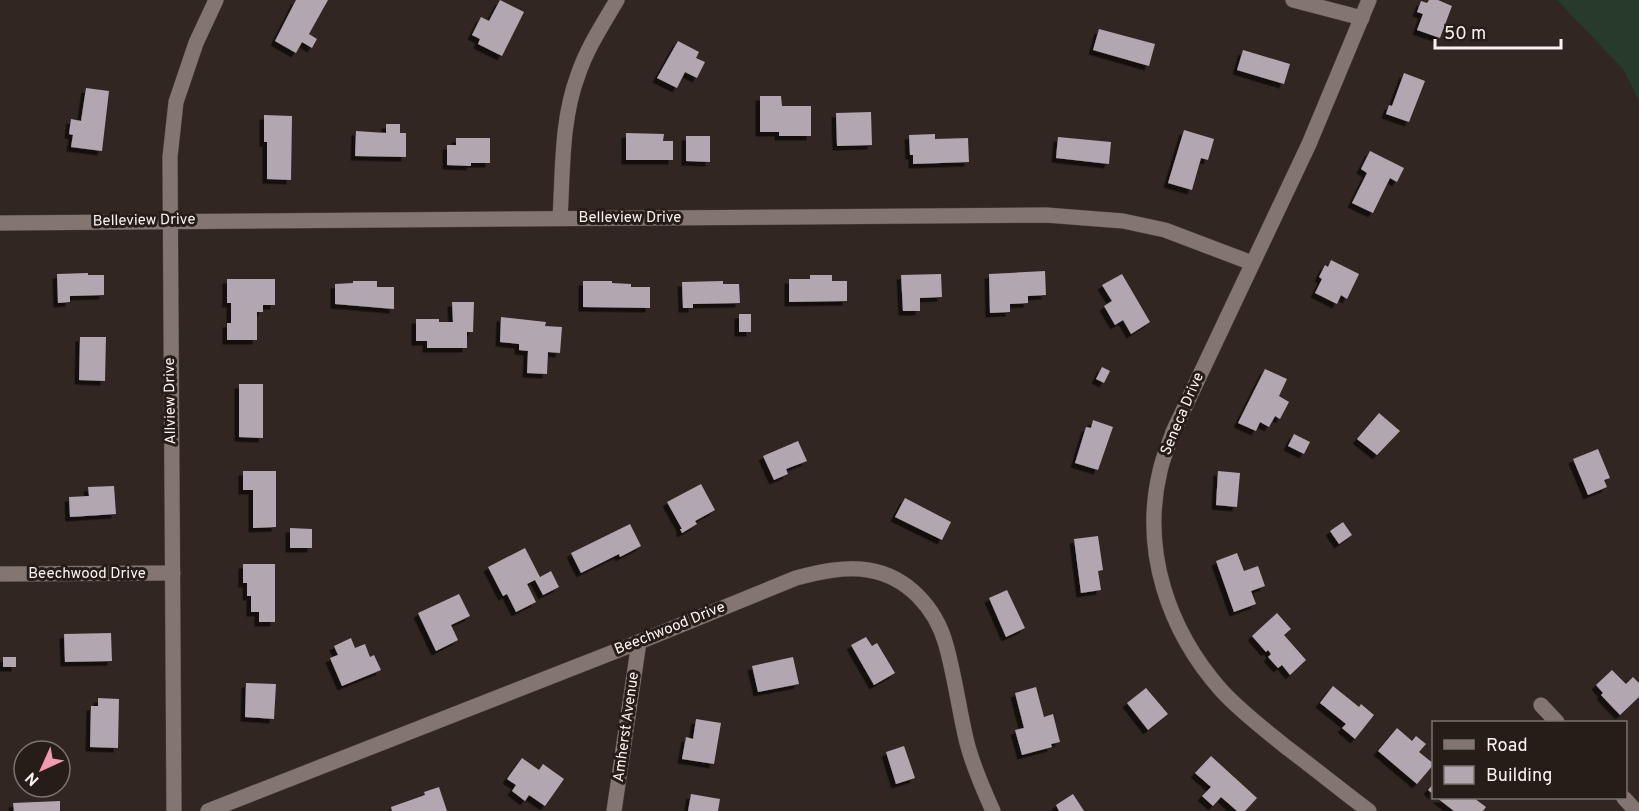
<svg xmlns="http://www.w3.org/2000/svg" width="1639" height="811" viewBox="0 0 1639 811" font-family="Overpass,sans-serif">
  <defs>
    <filter id="shadow"><feDropShadow dx="-4.5" dy="4.5" stdDeviation="0" flood-color="#0009"/></filter>
  </defs>
  <rect width="100%" height="100%" fill="#312621"/>
  <path fill="#273a2b" d="M1557,0H1639V100L1623,69Z"/>
  <g fill="#b2a6b0" filter="url(#shadow)">
    <path d="M296,0H328L309,34L317,39L312,48L302,42L296,53L275,41Z"/>
    <path d="M500,0L524,12L502,56L478,44L480,39L472,35L481,17L489,21Z"/>
    <path d="M1429,0H1438L1452,6L1440,38L1417,30L1423,14L1417,12L1421,1L1427,3Z"/>
    <path d="M1099,29L1155,44L1149,66L1093,50Z"/>
    <path d="M678,41L699,52L696,58L705,62L697,78L685,72L677,88L657,78Z"/>
    <path d="M1243,50L1290,64L1284,84L1237,70Z"/>
    <path d="M1404,73L1425,81L1409,122L1386,114L1389,105L1392,106Z"/>
    <path d="M86,88L109,91L102,151L71,147L73,135L69,134L71,119L81,121Z"/>
    <path d="M760,96H781L782,106H811V136H779V132H760Z"/>
    <path d="M871,112L872,145L837,146L836,113Z"/>
    <path d="M264,115L292,116L291,180L267,179V142H264Z"/>
    <path d="M386,124H400V133H406V157L355,156L356,131L386,133Z"/>
    <path d="M1184,130L1214,139L1208,160L1201,158L1192,190L1168,183Z"/>
    <path d="M626,133L664,134L663,141H673V160H626Z"/>
    <path d="M935,134V139L968,138L969,162L913,164V155H910L909,135Z"/>
    <path d="M686,136H710V162L686,161Z"/>
    <path d="M1058,137L1111,142L1109,164L1056,158Z"/>
    <path d="M456,138H490V163H471V166L447,165V145H456Z"/>
    <path d="M1370,151L1404,168L1397,182L1390,178L1373,213L1352,203L1367,173L1361,169Z"/>
    <path d="M1331,260L1359,274L1347,299L1341,295L1337,304L1315,293L1322,279L1319,277L1325,265L1328,267Z"/>
    <path d="M1045,271L1046,295L1028,296V303L1010,304V312L990,313L989,274Z"/>
    <path d="M88,273V275H104V295L70,296V302L58,303L57,274Z"/>
    <path d="M941,274L942,297L920,298V311H903L901,275Z"/>
    <path d="M1122,274L1150,322L1131,334L1123,320L1115,325L1104,306L1112,301L1102,285Z"/>
    <path d="M810,275H832V281H847V301L789,302V279H810Z"/>
    <path d="M227,279H275V305H263V312H257V340H227V323H231V303H227Z"/>
    <path d="M353,281H377V287H394V309L335,304V284L353,283Z"/>
    <path d="M583,281H612V283L631,284V287H650V308L583,307Z"/>
    <path d="M723,281V284H739L740,303L693,304V308H683L682,282Z"/>
    <path d="M452,302H474L473,332H467V348H427V341H416V319H439V322H453Z"/>
    <rect x="739" y="314" width="12" height="18"/>
    <path d="M501,317L546,322L545,326L562,327L560,353L548,352L547,374L527,373L528,351L519,350V344L500,342Z"/>
    <path d="M80,337H106L105,381L79,380Z"/>
    <path d="M1102,367L1110,371L1104,383L1096,379Z"/>
    <path d="M1265,369L1287,379L1279,396L1289,402L1280,419L1275,416L1269,427L1260,422L1256,431L1238,423Z"/>
    <path d="M239,384H263V438L239,437Z"/>
    <path d="M1379,413L1400,431L1377,455L1357,439Z"/>
    <path d="M1093,420L1113,427L1098,470L1075,463L1086,427L1091,428Z"/>
    <path d="M1294,434L1310,442L1304,454L1288,446Z"/>
    <path d="M798,441L807,461L786,469L788,474L774,480L763,456Z"/>
    <path d="M1598,449L1610,478L1604,480L1607,487L1588,495L1573,459Z"/>
    <path d="M243,471H276V527L253,528V490H243Z"/>
    <path d="M1218,471L1240,473L1237,507L1216,505Z"/>
    <path d="M701,484L715,510L695,521L697,524L682,533L680,529H682L667,502Z"/>
    <path d="M114,486L116,514L70,517L69,497L89,496L88,487Z"/>
    <path d="M905,498L951,522L942,540L895,517Z"/>
    <path d="M1343,522L1352,535L1339,544L1330,531Z"/>
    <path d="M630,524L641,546L620,557L619,554L581,573L571,553Z"/>
    <path d="M290,528L312,529V548H290Z"/>
    <path d="M1098,536L1103,570L1098,571L1101,590L1081,593L1074,539Z"/>
    <path d="M525,548L540,577L551,571L559,587L543,595L535,580L527,584L536,602L516,612L507,594L503,596L488,567Z"/>
    <path d="M1237,553L1244,571L1258,566L1265,586L1251,591L1256,604L1234,612L1216,561Z"/>
    <path d="M243,564H275V622H259V612H251V596H247V583H243Z"/>
    <path d="M1007,590L1025,628L1006,637L989,598Z"/>
    <path d="M459,594L470,616L451,625L458,640L436,651L418,613Z"/>
    <path d="M1277,613L1291,629L1284,635L1306,660L1290,675L1282,665L1278,668L1268,657L1271,654L1268,650L1266,652L1252,636Z"/>
    <path d="M111,633L112,661L65,662L64,634Z"/>
    <path d="M866,637L872,646L877,643L895,673L874,685L851,645Z"/>
    <path d="M351,638L355,648L365,644L370,657L374,655L381,670L342,686L330,658L338,655L334,646Z"/>
    <rect x="3" y="657" width="13" height="10"/>
    <path d="M793,657L799,684L758,692L752,666Z"/>
    <path d="M1612,670L1626,684L1633,677L1639,683V697L1620,715L1601,695L1603,693L1596,685Z"/>
    <path d="M246,683L276,684L274,719L245,717Z"/>
    <path d="M1333,686L1359,707L1361,704L1374,715L1355,739L1342,728L1346,724L1320,703Z"/>
    <path d="M1036,687L1044,717L1053,714L1060,742L1051,744L1052,747L1022,755L1015,730L1024,728L1015,693Z"/>
    <path d="M1146,688L1168,714L1148,730L1127,703Z"/>
    <path d="M98,698L119,699L118,748L90,747L91,706H98Z"/>
    <path d="M696,719L721,723L714,764L682,759L686,737L693,739Z"/>
    <path d="M1397,728L1412,741L1416,736L1426,744L1419,752L1434,764L1417,784L1378,751Z"/>
    <path d="M904,746L915,778L896,784L886,752Z"/>
    <path d="M1211,756L1257,798L1245,811H1237L1221,797L1213,806L1202,796L1211,787L1195,773Z"/>
    <path d="M522,758L539,770L543,764L564,779L545,806L529,795L525,801L512,791L516,785L507,779Z"/>
    <path d="M1434,783V795L1428,790Z"/>
    <path d="M439,787L447,811H392L391,807L425,795L424,792Z"/>
    <path d="M691,794L720,799L718,811H688Z"/>
    <path d="M1073,794L1084,811H1059L1056,805Z"/>
    <path d="M1437,798H1474L1486,807L1483,811H1454Z"/>
    <path d="M60,801V811H14L13,803Z"/>
  </g>
  <g fill="none" stroke-linecap="round" stroke-linejoin="round">
    <defs>
      <g id="minor">
        <path d="M1293,0L1362,18"/>
        <path d="M1369,0L1309,144L1173,432C1169,444 1163,457 1160,471C1141,550 1168,630 1221,690C1240,711 1264,729 1286,747C1314,768 1341,790 1369,811"/>
        <path d="M560,218C563,171 561,120 578,75C587,48 603,24 617,0"/>
        <path d="M0,223L1046,215L1123,221L1165,230L1252,263"/>
        <path d="M0,574L173,573"/>
        <path d="M1541,705L1557,722"/>
        <path d="M1624,798L1636,811"/>
        <path d="M174,811L170,157L176,102L196,43L216,0"/>
        <path d="M208,811L639,642L796,578C819,572 845,566 868,570C907,576 936,608 946,645C955,677 959,710 967,743C973,766 983,789 993,811"/>
        <path d="M614,811L639,642"/>
      </g>
    </defs>
    <use href="#minor" stroke="#4b413d" stroke-width="16"/>
    <use href="#minor" stroke="#83756f" stroke-width="15"/>
  </g>
  <g text-anchor="middle" dominant-baseline="central" stroke-width="6" stroke-linejoin="round" paint-order="stroke">
    <g font-size="15" fill="#fbf3f0" stroke="#271d18">
      <text x="630" y="218">Belleview Drive</text>
      <text transform="translate(144 221) rotate(-1)">Belleview Drive</text>
      <text transform="translate(171 401) rotate(-91)">Allview Drive</text>
      <text transform="translate(1183 414) rotate(-67)">Seneca Drive</text>
      <text x="87" y="574">Beechwood Drive</text>
      <text transform="translate(670 629) rotate(-22)">Beechwood Drive</text>
      <text transform="translate(627 727) rotate(-82)">Amherst Avenue</text>
    </g>
  </g>
  <rect x="1432" y="721" width="195" height="78" fill="#271d18" stroke="#7c736e" stroke-width="1.5"/>
  <rect x="1444" y="740" width="30" height="9" fill="#83756f" stroke="#7c736e" stroke-width="1.5"/>
  <text x="1486" y="751" font-size="18" fill="#fbf3f0">Road</text>
  <rect x="1444" y="766" width="30" height="18" fill="#b2a6b0" stroke="#7c736e" stroke-width="1.5"/>
  <text x="1486" y="781" font-size="18" fill="#fbf3f0">Building</text>
  <g transform="translate(42 769) rotate(225)"><circle r="28" fill="#271d18" stroke="#7c736e" stroke-width="1.5"/>
  <path d="M0-4.5L10 22L0 15L-10 22Z" fill="#f29aae"/>
  <text y="-9" font-size="16" font-weight="bold" text-anchor="middle" fill="#fbf3f0">N</text>
  </g>
  <path d="M1435 39v9h126v-9" fill="none" stroke="#fbf3f0" stroke-width="3"/>
  <text x="1444" y="39" font-size="18" fill="#fbf3f0" stroke="#271d18" stroke-width="4.5" paint-order="stroke">50 m</text>
</svg>
